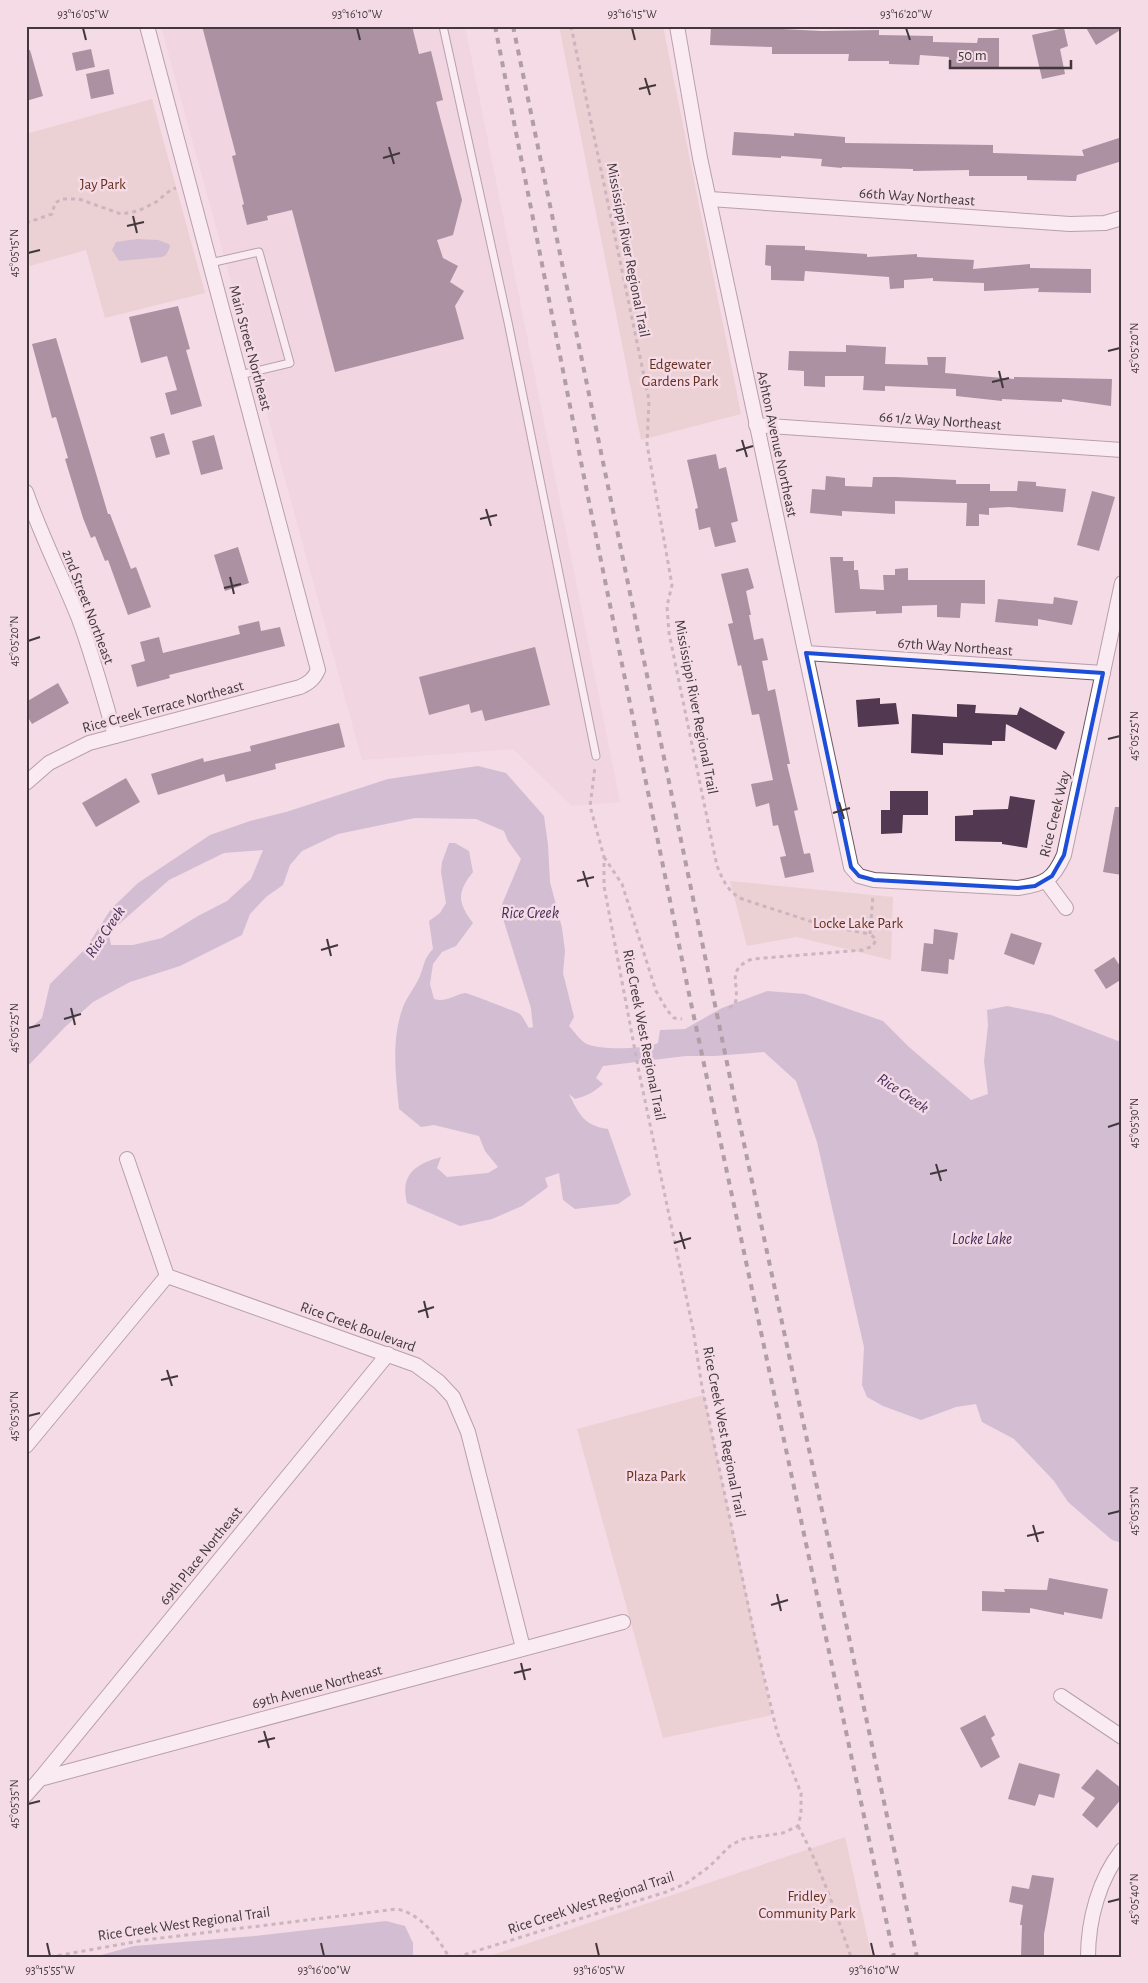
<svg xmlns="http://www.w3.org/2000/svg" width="1148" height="1983" viewBox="0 0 1148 1983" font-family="'Alegreya Sans',sans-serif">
  <rect width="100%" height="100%" fill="#f4dbe5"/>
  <path fill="#eecedb" d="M161,26H465L620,802L572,806L513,749L362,760Z"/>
  <g fill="#e1c5bc">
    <path d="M559,26H663L741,414L641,440Z"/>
    <path d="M152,99L205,293L105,318L86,250L26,267V134Z"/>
    <path d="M730,881L893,897L891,960L797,937L747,946Z"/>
    <path d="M704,1395L772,1715L663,1738L577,1429Z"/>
    <path d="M845,1837L872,1957H487Z"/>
  </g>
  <g fill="#a99abc" fill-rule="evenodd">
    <path d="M137,239L158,240L169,244L170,247L166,255L162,257L119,261L112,250L116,242Z"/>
    <path d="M478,766L506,773L544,816L548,845L550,882L562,928L565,951L563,973L574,1017L569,1026C574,1031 579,1039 585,1043C598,1051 645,1049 658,1043L660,1030L685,1029L722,1008L767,991L805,994L883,1021L909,1047L971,1100L988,1094L984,1061L988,1026L987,1010L1007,1006L1051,1015L1118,1041L1122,1040V1543L1112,1540L1068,1502L1054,1481L1014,1439L982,1422L976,1404L956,1407L921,1420L883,1406L867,1397L862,1385L864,1347L817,1142L796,1081L764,1052L715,1056H686L603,1066L596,1078L603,1084C594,1092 587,1096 575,1099L569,1094C579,1114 584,1126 608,1129L631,1195L618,1204L575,1209L563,1200L559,1173L545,1178L548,1187L522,1206L492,1219L460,1226L407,1203C400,1175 415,1164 441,1157L437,1168L447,1177L488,1173L498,1167L485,1151L479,1136L434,1125L421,1127L399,1109C396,1076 391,1042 402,1010C406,997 415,988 420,976C425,964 423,960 433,949L429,921L440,913L446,903L441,872L442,862L449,843H455L469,851L473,872C457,892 457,902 473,923L456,946L442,952L433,964L430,984L434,999C445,1003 454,995 465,993C468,993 517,1012 520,1014C524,1018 526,1024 529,1028L533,1027L531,1008L500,909L521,859L508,841L504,831L476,819L415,818L338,834L302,851L290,865L283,885L266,897L250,914L242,935L180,966L130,982L93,1002L65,1027L26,1068V1032L42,1018L50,984L86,948L111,909L138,883L210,835L250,821L286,812L388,779ZM263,850L251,879L227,901L198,916L162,938L133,945H111L109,933L169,880L224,853Z"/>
    <path d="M386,1921L405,1926L413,1943V1957H94L134,1946L255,1936Z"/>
  </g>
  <g fill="#523851">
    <path d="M202,26H412L419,54L431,51L443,100L436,102L462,200L453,235L437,240L443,258L458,266L450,282L464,291L455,306L464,339L335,372L292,210L267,216L268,220L247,225L242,205L244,204L232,156L236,155Z"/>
    <path d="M711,26H760V28L822,31L879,30V35L933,36V42L977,43L978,38H999V69L949,68V57L920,55L919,65L889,64V61H848L849,54H772V47L710,45Z"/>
    <path d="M1085,26H1122V29L1096,45Z"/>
    <path d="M1064,28L1068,46L1060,49L1065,74L1042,79L1032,35Z"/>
    <path d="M91,49L95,67L76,71L72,53Z"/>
    <path d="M26,50H30L43,96L26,101Z"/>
    <path d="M109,69L114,94L91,99L86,74Z"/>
    <path d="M734,132L794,136V133L845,137V143L993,145V153L1084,156L1082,150L1122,137V161L1077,175L1076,181L1027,180V176H969V170L913,171V169L842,167V168L821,166L822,159L781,156V158L732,155Z"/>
    <path d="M766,245L805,246V250L867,254V257L917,254V257L974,260L973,269L1030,264V268L1091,269V293L1038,292L1039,288L984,291V283L933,281V278L904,280V288L890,289L889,277L805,271L804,281L771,280V266L765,265Z"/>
    <path d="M178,306L190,349L186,350L202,406L171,415L165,393L177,390L167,356L141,363L129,317Z"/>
    <path d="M56,338L108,514H110L131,569L136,567L151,607L128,615L108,560L105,561L95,536L91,538L83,518L65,459L68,458L56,417L52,418L48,403L32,344Z"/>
    <path d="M846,345L886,347L885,364L928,365L927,357H946L945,373L1014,379V377L1112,379L1111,406L1062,399V402L1002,399V401L956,396V389L885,386V391L863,390L864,376H825V387L804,386V371L788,370L789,351L846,352Z"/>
    <path d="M164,433L170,454L156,458L150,437Z"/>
    <path d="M214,435L223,469L201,475L192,441Z"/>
    <path d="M716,454L719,469L726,467L738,521L731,523L736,542L715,547L710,527L699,530L695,509L698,508L687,460Z"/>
    <path d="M826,476L845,478V486L872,487L873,477H896L956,480V484H990V491H1017L1018,481L1036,482V486L1066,489L1063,512L1009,507L989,508V515L979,514V526H966L967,503L895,501V514L842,511V516L810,513L812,489L825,490Z"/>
    <path d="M1092,491L1115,497L1099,551L1077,545Z"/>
    <path d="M238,547L249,583L225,591L214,555Z"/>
    <path d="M830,557H843V561H854V570H858L860,589L884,590L883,575H895V569L908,568V580H985V604L961,603L960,618L937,617V605L902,606V613L876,614V611L835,613Z"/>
    <path d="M748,568L754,588L746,591L751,615H749L754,640L763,638L768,660L762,661L768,691L775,689L790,764H787L798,810L794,811L804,854L810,853L814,872L785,878L780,857L786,856L778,825L773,826L769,803L756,807L751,784L773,780L759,714L752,715L741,665L738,666L728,624L733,623L721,574Z"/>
    <path d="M1054,597L1078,601L1072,625L1038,619V626L995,622L998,599L1053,604Z"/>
    <path d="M259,621L261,631L280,627L285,646L169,675L170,678L137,687L131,665L145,661L140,642L159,637L163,653L240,634L238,626Z"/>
    <path d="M535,647L550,705L485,721L482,710L471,713L469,704L429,715L419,677Z"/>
    <path d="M58,683L69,703L32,724L26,714V702Z"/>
    <path d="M880,698V704L896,703L899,724L858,727L856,700Z"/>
    <path d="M957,704L976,705L975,713L1017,715L1020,707L1065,732L1056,750L1006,724L1005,741H992V745L943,743V755L911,753L912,714L957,717Z"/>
    <path d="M339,723L345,747L275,764L276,769L226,782L224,774L158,795L151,774L203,758L204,762L251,751L250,746Z"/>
    <path d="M126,778L140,802L96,827L82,803Z"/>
    <path d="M890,791H928V815H903L902,833L881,834V810H890Z"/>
    <path d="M1010,796L1035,800L1027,848L1002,844V842L955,841V816L973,815V810L1008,809Z"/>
    <path d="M1115,807H1122V875L1103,872Z"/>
    <path d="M934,929L958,933L954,960L949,959L948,974L921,971L924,943L933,944Z"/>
    <path d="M1011,933L1042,943L1034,965L1004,954Z"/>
    <path d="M1114,957L1122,969V979L1106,989L1094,970Z"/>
    <path d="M1049,1578L1108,1589L1102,1619L1064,1612V1615L1030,1608V1613L982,1611V1591L1005,1592L1004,1589L1047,1590Z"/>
    <path d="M985,1715L995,1735L991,1738L1000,1757L981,1768L960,1728Z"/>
    <path d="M1019,1763L1060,1774L1054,1798L1039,1794L1035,1806L1008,1799Z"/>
    <path d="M1097,1769L1122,1789V1798L1097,1828L1082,1815L1095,1798L1081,1788Z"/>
    <path d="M1032,1875L1054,1878L1044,1934V1957H1021L1022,1925H1020L1023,1905L1009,1902L1012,1886L1029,1889Z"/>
  </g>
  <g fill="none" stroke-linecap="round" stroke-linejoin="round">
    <defs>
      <g id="service">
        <path d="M443,26L508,322L596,756"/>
        <path d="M210,263L259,252L290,363L240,375"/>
      </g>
      <g id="minor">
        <path d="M677,26L700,158L851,867L859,876L874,880L1018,888C1045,884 1053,880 1064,855L1122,583"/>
        <path d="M710,199L1070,224L1105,223L1122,218"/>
        <path d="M756,425L1122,450"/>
        <path d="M26,492C41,536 62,576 79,619C93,657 104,697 115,736"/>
        <path d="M806,653L1103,673"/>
        <path d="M26,783L49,763L89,743L300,687C309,683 314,679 318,670L147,26"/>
        <path d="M1046,881L1066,908"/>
        <path d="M127,1159L167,1276"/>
        <path d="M26,1446L167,1276L416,1365L439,1382L453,1397L468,1432L523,1648"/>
        <path d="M1061,1696L1122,1737"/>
        <path d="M40,1779L388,1354"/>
        <path d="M26,1795L40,1779L623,1622"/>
        <path d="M1088,1957C1088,1920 1099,1879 1122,1850"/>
      </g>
    </defs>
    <use href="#service" stroke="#6e5962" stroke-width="9"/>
    <use href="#minor" stroke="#6e5962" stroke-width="16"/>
    <g stroke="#99888f" stroke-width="3" stroke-dasharray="4 4" stroke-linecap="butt">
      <path d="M571,26L649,400L647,444L672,585L667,606L669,633L717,866C723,880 728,892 742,899L822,925L870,934"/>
      <path d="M26,223L52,214L55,203L62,199H79L121,214L138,211L156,202L172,189L176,188"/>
      <path d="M604,857L622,884L656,991L667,1010L674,1018L682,1019"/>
      <path d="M870,934L873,895"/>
      <path d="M729,1008L735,1004C741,984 724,971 752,959L863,950L873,946L876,939L870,934"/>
      <path d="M798,1826C820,1866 836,1913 851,1957"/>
      <path d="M50,1957L145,1940L397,1909C422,1915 436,1935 449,1957"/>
      <path d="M457,1957L666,1892L687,1883L710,1866L731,1845L743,1839L783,1833L798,1826L801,1814V1793L777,1732L757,1647L702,1387L693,1329L639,1072L604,886V857L590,806L595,767"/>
    </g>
    <use href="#service" stroke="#fff" stroke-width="7"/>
    <use href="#minor" stroke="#fff" stroke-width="14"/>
    <g stroke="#5f5358" stroke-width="4" stroke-dasharray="6 6" stroke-linecap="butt">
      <path d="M495,26L585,482L688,989L894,1957"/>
      <path d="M513,26L733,1092L917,1957"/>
    </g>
  </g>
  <path d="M0 0H1148V1983H0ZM806,653L1103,673L1064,855L1052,876L1035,886L1018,888L874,880L859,876L851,867Z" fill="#f4dbe5" fill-opacity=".55" fill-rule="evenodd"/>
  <path fill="none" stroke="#1d4ed8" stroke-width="4" stroke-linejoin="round" d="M806,653L1103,673L1064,855L1052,876L1035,886L1018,888L874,880L859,876L851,867Z"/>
  <path fill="none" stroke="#42383c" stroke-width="2" d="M83,28L86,40M357,28L360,40M632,28L635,40M906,28L910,40M645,78L650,95M639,89L656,85M389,147L394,164M383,158L400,153M133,216L137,233M127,226L144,222M28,253L40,250M1108,351L1120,348M999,371L1003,388M992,382L1009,378M742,440L747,457M736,451L753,446M486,509L491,526M480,519L497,515M230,577L234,594M224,588L241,584M28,641L40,637M1108,739L1120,736M839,802L844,819M833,813L850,808M583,871L588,887M577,881L594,877M327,939L331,956M321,950L338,945M71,1008L75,1025M64,1019L81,1014M28,1028L40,1025M1108,1127L1120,1123M936,1164L941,1181M930,1174L947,1170M680,1232L685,1249M674,1243L691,1238M424,1301L428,1318M418,1312L434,1307M167,1370L172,1386M161,1380L178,1376M28,1416L40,1413M1108,1514L1120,1511M1033,1525L1038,1542M1027,1536L1044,1532M777,1594L781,1611M771,1605L788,1600M521,1663L525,1680M514,1673L531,1669M264,1731L269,1748M258,1742L275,1738M28,1804L40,1801M1108,1902L1120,1899M47,1943L50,1956M321,1943L324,1956M596,1943L599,1956M871,1943L874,1956"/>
  <g text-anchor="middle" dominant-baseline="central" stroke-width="5" stroke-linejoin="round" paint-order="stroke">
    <g font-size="15" fill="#652f1e" stroke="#f4dbe5">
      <text x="103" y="184">Jay Park</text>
      <text x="680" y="364">Edgewater<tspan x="680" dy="17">Gardens Park</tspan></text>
      <text x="858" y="923">Locke Lake Park</text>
      <text x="656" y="1476">Plaza Park</text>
      <text x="807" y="1896">Fridley<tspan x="807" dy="17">Community Park</tspan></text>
    </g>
    <g font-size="15" fill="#42383c" stroke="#f4dbe5">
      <text transform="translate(917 197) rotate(4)">66th Way Northeast</text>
      <text transform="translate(628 250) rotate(79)">Mississippi River Regional Trail</text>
      <text transform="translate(250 348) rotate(75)">Main Street Northeast</text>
      <text transform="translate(940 421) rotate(4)">66 1/2 Way Northeast</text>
      <text transform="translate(777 444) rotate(78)">Ashton Avenue Northeast</text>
      <text transform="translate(88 607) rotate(69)">2nd Street Northeast</text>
      <text transform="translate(955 647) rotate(4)">67th Way Northeast</text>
      <text transform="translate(163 707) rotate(-15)">Rice Creek Terrace Northeast</text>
      <text transform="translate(696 707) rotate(79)">Mississippi River Regional Trail</text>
      <text transform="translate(1055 814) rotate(-76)">Rice Creek Way</text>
      <text transform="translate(644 1035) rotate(79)">Rice Creek West Regional Trail</text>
      <text transform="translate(358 1327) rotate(20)">Rice Creek Boulevard</text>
      <text transform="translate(724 1432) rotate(79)">Rice Creek West Regional Trail</text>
      <text transform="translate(201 1556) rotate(-51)">69th Place Northeast</text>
      <text transform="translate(317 1687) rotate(-15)">69th Avenue Northeast</text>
      <text transform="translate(591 1903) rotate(-18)">Rice Creek West Regional Trail</text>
      <text transform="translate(184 1924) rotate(-8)">Rice Creek West Regional Trail</text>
    </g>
    <g font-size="16" font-style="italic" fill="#422c5a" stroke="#f4dbe5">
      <text x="530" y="913">Rice Creek</text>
      <text transform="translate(105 932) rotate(-56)">Rice Creek</text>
      <text transform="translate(903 1093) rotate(34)">Rice Creek</text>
      <text x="982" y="1239">Locke Lake</text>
    </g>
  </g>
  <rect width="1148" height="1983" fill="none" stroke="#f4dbe5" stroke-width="55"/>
  <path d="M950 60v8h121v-8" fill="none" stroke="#42383c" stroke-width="2.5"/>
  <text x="958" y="60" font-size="15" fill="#42383c" stroke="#f4dbe5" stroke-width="4" paint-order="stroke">50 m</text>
  <rect x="28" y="28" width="1092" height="1928" fill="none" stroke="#42383c" stroke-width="2"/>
  <g font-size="12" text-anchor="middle" fill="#42383c">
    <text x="83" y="18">93°16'05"W</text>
    <text x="357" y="18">93°16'10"W</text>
    <text x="632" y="18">93°16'15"W</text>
    <text x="906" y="18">93°16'20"W</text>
    <text transform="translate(14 253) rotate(-90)" y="4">45°05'15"N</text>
    <text transform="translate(1134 348) rotate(-90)" y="4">45°05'20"N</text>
    <text transform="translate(14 641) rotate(-90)" y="4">45°05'20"N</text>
    <text transform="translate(1134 736) rotate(-90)" y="4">45°05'25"N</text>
    <text transform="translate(14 1028) rotate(-90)" y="4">45°05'25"N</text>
    <text transform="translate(1134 1123) rotate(-90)" y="4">45°05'30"N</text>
    <text transform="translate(14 1416) rotate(-90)" y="4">45°05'30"N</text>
    <text transform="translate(1134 1511) rotate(-90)" y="4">45°05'35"N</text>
    <text transform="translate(14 1804) rotate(-90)" y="4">45°05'35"N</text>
    <text transform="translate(1134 1899) rotate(-90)" y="4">45°05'40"N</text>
    <text x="50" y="1974">93°15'55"W</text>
    <text x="324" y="1974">93°16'00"W</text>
    <text x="599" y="1974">93°16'05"W</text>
    <text x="874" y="1974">93°16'10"W</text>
  </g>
</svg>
